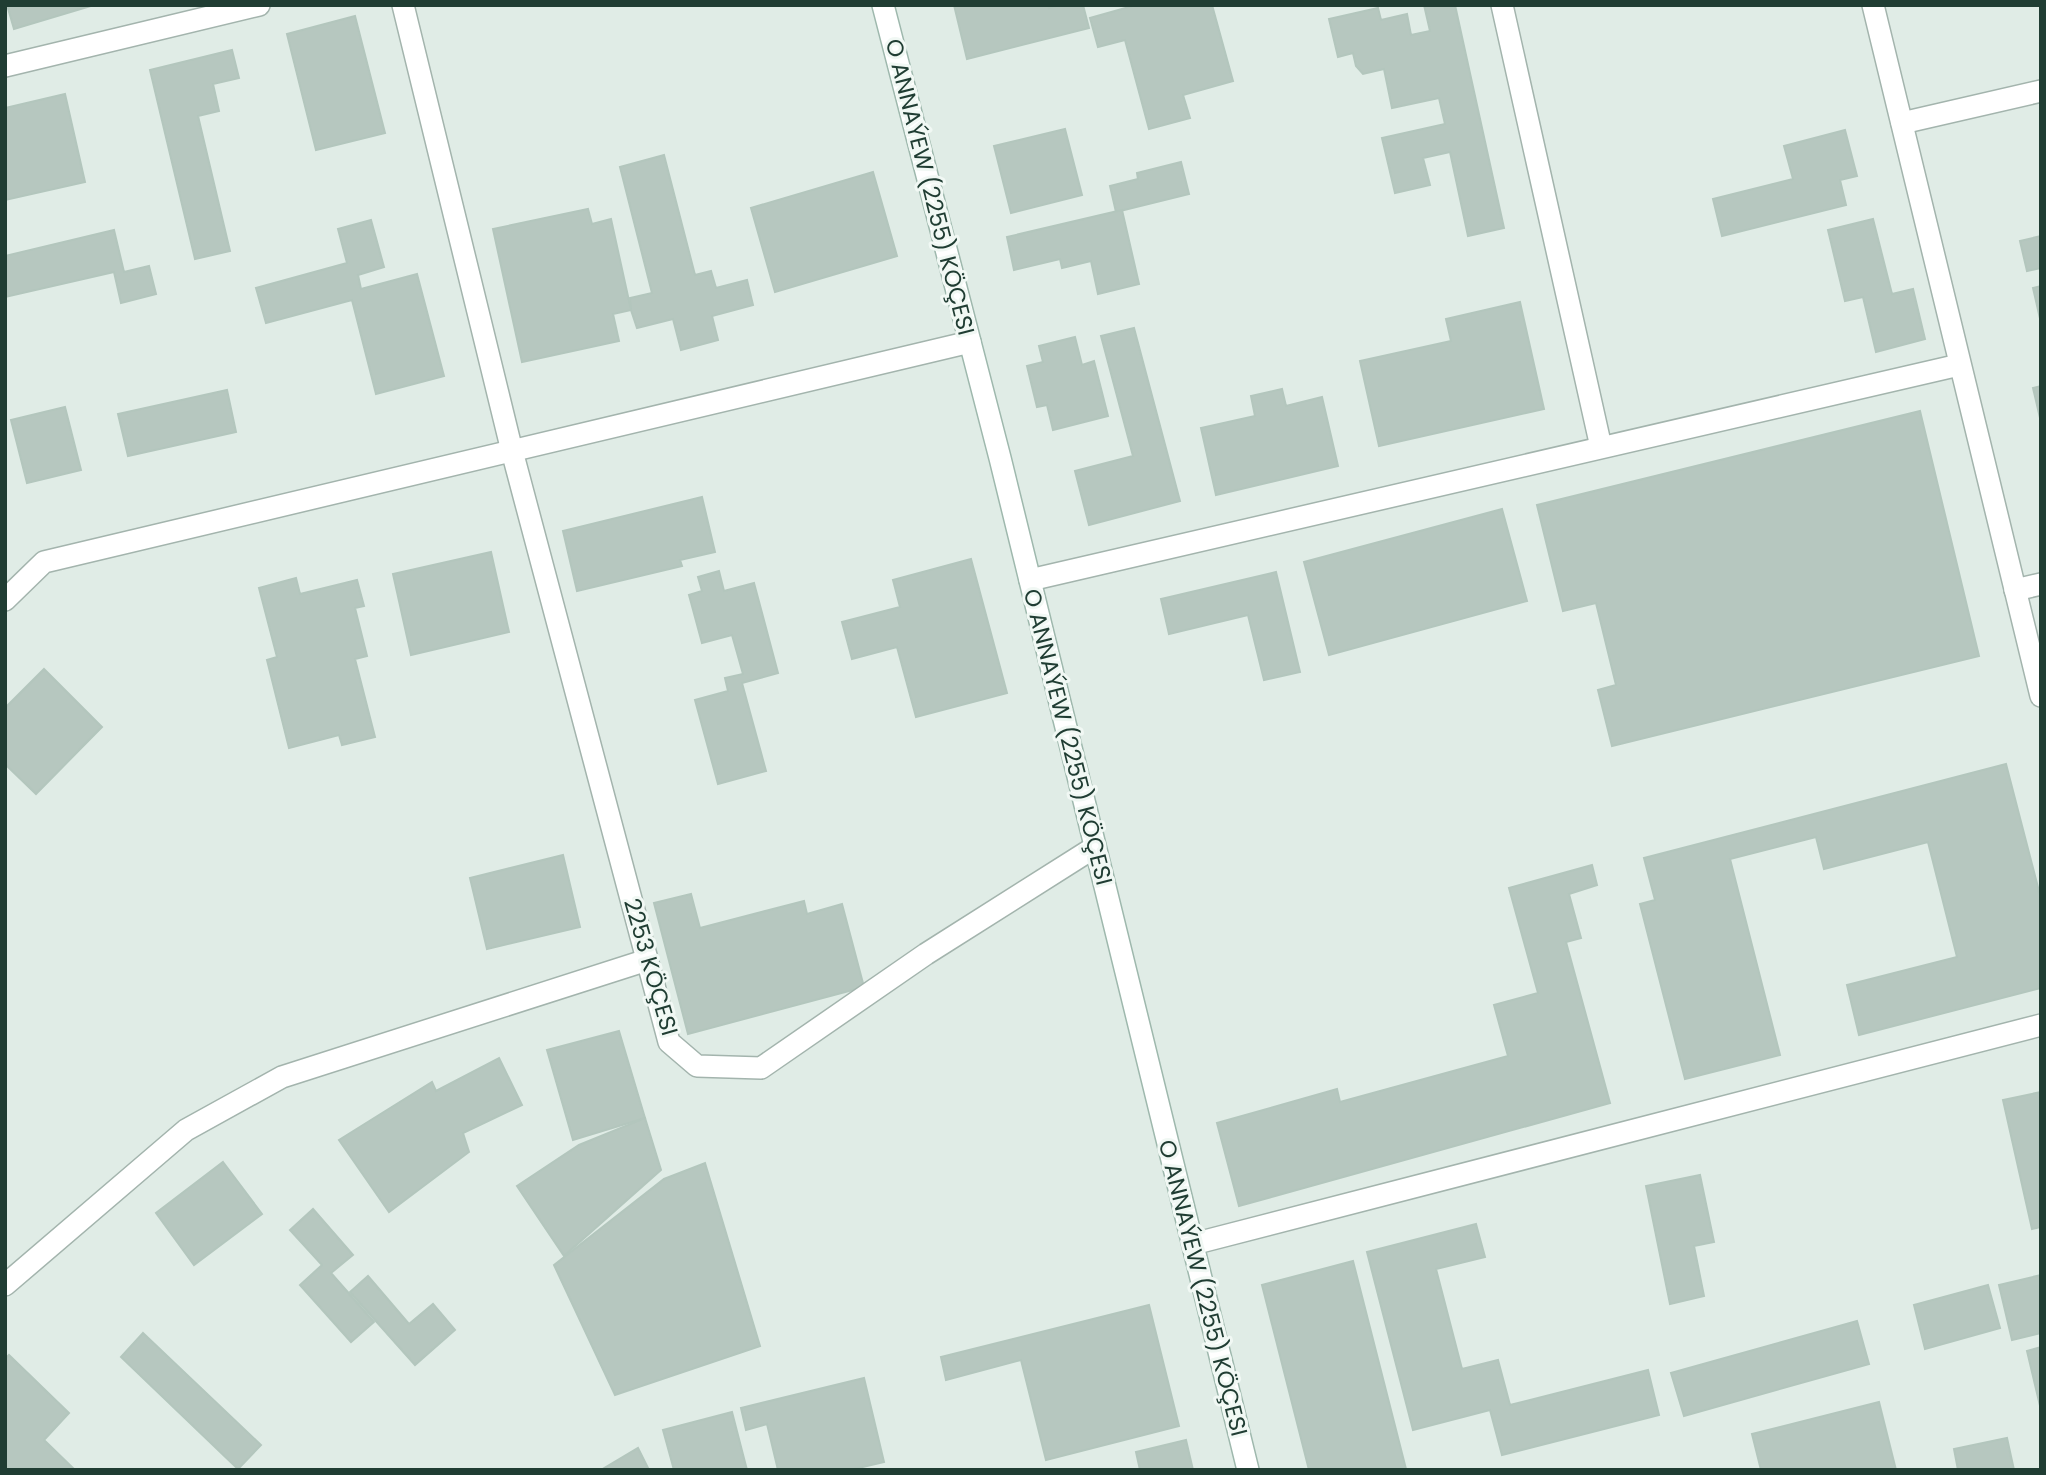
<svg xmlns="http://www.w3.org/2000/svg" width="2046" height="1475" viewBox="0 0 2046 1475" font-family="Poppins,sans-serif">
  <rect width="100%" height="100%" fill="#e0ece6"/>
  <g fill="#b6c7bf" stroke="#b3c6bd" stroke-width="2">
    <path d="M7,5H94L14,29Z"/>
    <path d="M954,5H1048L1049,8L1059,5H1083L1089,28L967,59Z"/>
    <path d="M1136,5H1212L1233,81L1183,95L1190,118L1149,129L1125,40L1098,47L1090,18Z"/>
    <path d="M1424,5H1455L1504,228L1468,236L1450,152L1423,158L1430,185L1395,193L1382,138L1445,124L1439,98L1392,108L1384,69L1363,74L1356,66L1353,53L1338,57L1329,19L1378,8L1381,20L1407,14L1411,35L1430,31Z"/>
    <path d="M355,16L385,133L316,150L287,34Z"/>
    <path d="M232,50L239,78L213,84L219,111L198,116L230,251L195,259L150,70Z"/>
    <path d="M65,94L85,182L5,200V108Z"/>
    <path d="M1065,129L1082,195L1011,213L994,146Z"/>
    <path d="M1845,130L1857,176L1840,180L1846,205L1722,236L1713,199L1793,179L1784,146Z"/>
    <path d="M664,155L695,275L711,271L716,288L747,280L753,305L712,316L718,340L681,350L673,319L637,328L631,310L630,298L652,293L620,167Z"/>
    <path d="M1181,162L1189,194L1116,212L1110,186L1138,179L1137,173Z"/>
    <path d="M873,172L897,256L775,292L751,208Z"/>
    <path d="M588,209L592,224L611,219L631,310L613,314L619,341L522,362L493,229Z"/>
    <path d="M1122,210L1139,284L1098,294L1091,261L1062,268L1060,259L1014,270L1007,237Z"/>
    <path d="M1873,219L1892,294L1913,289L1925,339L1876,352L1863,297L1845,301L1828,230Z"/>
    <path d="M371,220L384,267L358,275L361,289L417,274L444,376L376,394L352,300L266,323L256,288L347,263L338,229Z"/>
    <path d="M114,230L124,272L149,266L156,294L121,303L114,272L5,297V256Z"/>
    <path d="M2041,236V268L2027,271L2020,241Z"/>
    <path d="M2041,286V323L2033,288Z"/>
    <path d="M1520,302L1544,409L1379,446L1360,361L1451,341L1446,319Z"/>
    <path d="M1134,328L1180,501L1089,525L1075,471L1133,456L1101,336Z"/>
    <path d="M1075,337L1082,365L1094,361L1108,416L1053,430L1047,405L1037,407L1027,366L1043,362L1039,346Z"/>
    <path d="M2041,386V418H2040L2033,388Z"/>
    <path d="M1282,389L1286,406L1322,397L1338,466L1216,495L1201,428L1255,416L1251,396Z"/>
    <path d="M227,390L236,432L128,456L118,414Z"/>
    <path d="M65,407L81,470L27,483L11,420Z"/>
    <path d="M1920,411L1979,656L1612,746L1598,690L1616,685L1596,603L1563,611L1537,505Z"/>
    <path d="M702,497L715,552L680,560L682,566L577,591L563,531Z"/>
    <path d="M1502,509L1527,601L1329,655L1304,562Z"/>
    <path d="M491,552L509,632L411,655L393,574Z"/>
    <path d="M971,559L1007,693L916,717L897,647L852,659L842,622L900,607L893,580Z"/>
    <path d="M719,571L724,591L754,583L778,673L742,683L766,771L718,784L695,700L728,691L725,678L743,674L732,635L702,643L689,595L702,591L698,577Z"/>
    <path d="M1276,572L1300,672L1264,680L1248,615L1169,634L1161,599Z"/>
    <path d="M296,578L300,594L357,580L364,606L355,608L367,656L355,659L375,737L342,745L339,735L289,748L267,660L277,657L259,588Z"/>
    <path d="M44,669L102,727L36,794L5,764V708Z"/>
    <path d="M2006,764L2041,899V988L1859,1035L1847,985L1957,957L1928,842L1824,869L1816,837L1730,859L1780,1055L1685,1079L1640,904L1655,900L1644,858Z"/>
    <path d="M563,855L580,927L487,949L470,878Z"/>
    <path d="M1592,865L1597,885L1569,894L1581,938L1566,942L1610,1103L1239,1206L1217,1123L1337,1089L1340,1102L1508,1056L1494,1005L1538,993L1509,888Z"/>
    <path d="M691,894L700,928L804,901L807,914L842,904L864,987L688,1034L654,903Z"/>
    <path d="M619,1031L645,1118L573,1140L547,1050Z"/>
    <path d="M499,1058L522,1105L463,1133L469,1152L389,1212L339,1140L432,1082L436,1091Z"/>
    <path d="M2041,1092V1227L2032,1229L2003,1100Z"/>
    <path d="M645,1118L661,1170L564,1256L517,1186L579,1145Z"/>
    <path d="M223,1162L262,1214L194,1265L156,1213Z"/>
    <path d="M705,1163L760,1346L615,1395L554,1265L664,1179Z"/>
    <path d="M1700,1175L1714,1242L1694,1246L1704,1296L1670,1304L1646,1186Z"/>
    <path d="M313,1209L353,1255L331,1273L374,1322L351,1342L300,1285L322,1265L290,1230Z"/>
    <path d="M1476,1224L1485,1257L1436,1269L1462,1369L1498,1360L1510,1405L1648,1370L1659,1415L1502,1455L1490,1410L1413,1430L1367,1252Z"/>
    <path d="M1353,1261L1406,1469L1402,1470H1309L1262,1285Z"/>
    <path d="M2041,1275V1333L2012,1340L1999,1285Z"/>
    <path d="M368,1276L409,1324L433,1304L455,1330L415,1365L350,1292Z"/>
    <path d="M1988,1285L2000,1328L1925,1349L1914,1305Z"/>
    <path d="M1149,1305L1179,1426L1046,1460L1021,1360L946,1380L941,1357Z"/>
    <path d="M1857,1321L1869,1364L1684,1416L1671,1373Z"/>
    <path d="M143,1333L261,1445L238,1469L121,1357Z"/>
    <path d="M2041,1347V1410L2027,1351Z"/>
    <path d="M9,1355L69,1413L44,1440L75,1470H5V1359Z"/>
    <path d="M864,1378L884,1462L850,1470H778L767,1424L746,1430L741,1408Z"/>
    <path d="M1879,1402L1896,1470H1761L1752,1434Z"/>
    <path d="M732,1412L747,1470H674L663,1430Z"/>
    <path d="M2007,1438L2014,1470H1958L1954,1449Z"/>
    <path d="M1186,1440L1193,1470H1140L1136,1452Z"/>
    <path d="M638,1448L649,1470H601Z"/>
  </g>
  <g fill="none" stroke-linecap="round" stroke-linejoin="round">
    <defs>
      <g id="street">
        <path d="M403,5L512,451L669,1042L697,1066L761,1068L926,954L1095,847"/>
        <path d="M1502,5L1601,447"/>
        <path d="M1873,5L2041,696"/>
        <path d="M5,66L259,5"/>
        <path d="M1902,123L2041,91"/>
        <path d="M1030,580L1959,365"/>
        <path d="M2015,590L2041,584"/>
        <path d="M5,600L44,562L970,342"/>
        <path d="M1193,1244L2041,1025"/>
        <path d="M5,1285L186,1130L282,1077L647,960"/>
      </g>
      <path id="secondary" d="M883,5L1000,458L1248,1470"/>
    </defs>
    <use href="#street" stroke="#a3b4ad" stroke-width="24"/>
    <use href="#secondary" stroke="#9eb8ad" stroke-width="24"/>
    <use href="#street" stroke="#fff" stroke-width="21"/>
    <use href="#secondary" stroke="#fff" stroke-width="21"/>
  </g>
  <g text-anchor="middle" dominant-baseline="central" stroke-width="6" stroke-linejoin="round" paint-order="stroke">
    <g font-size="23" fill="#203d33" stroke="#f1f8f4">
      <text transform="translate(930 187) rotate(76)">O ANNAÝEW (2255) KÖÇESI</text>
      <text transform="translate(1068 737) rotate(76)">O ANNAÝEW (2255) KÖÇESI</text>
      <text transform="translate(651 967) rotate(74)">2253 KÖÇESI</text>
      <text transform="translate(1203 1288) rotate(76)">O ANNAÝEW (2255) KÖÇESI</text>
    </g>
  </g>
  <rect width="2046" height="1475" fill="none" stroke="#203d33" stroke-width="14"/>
</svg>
